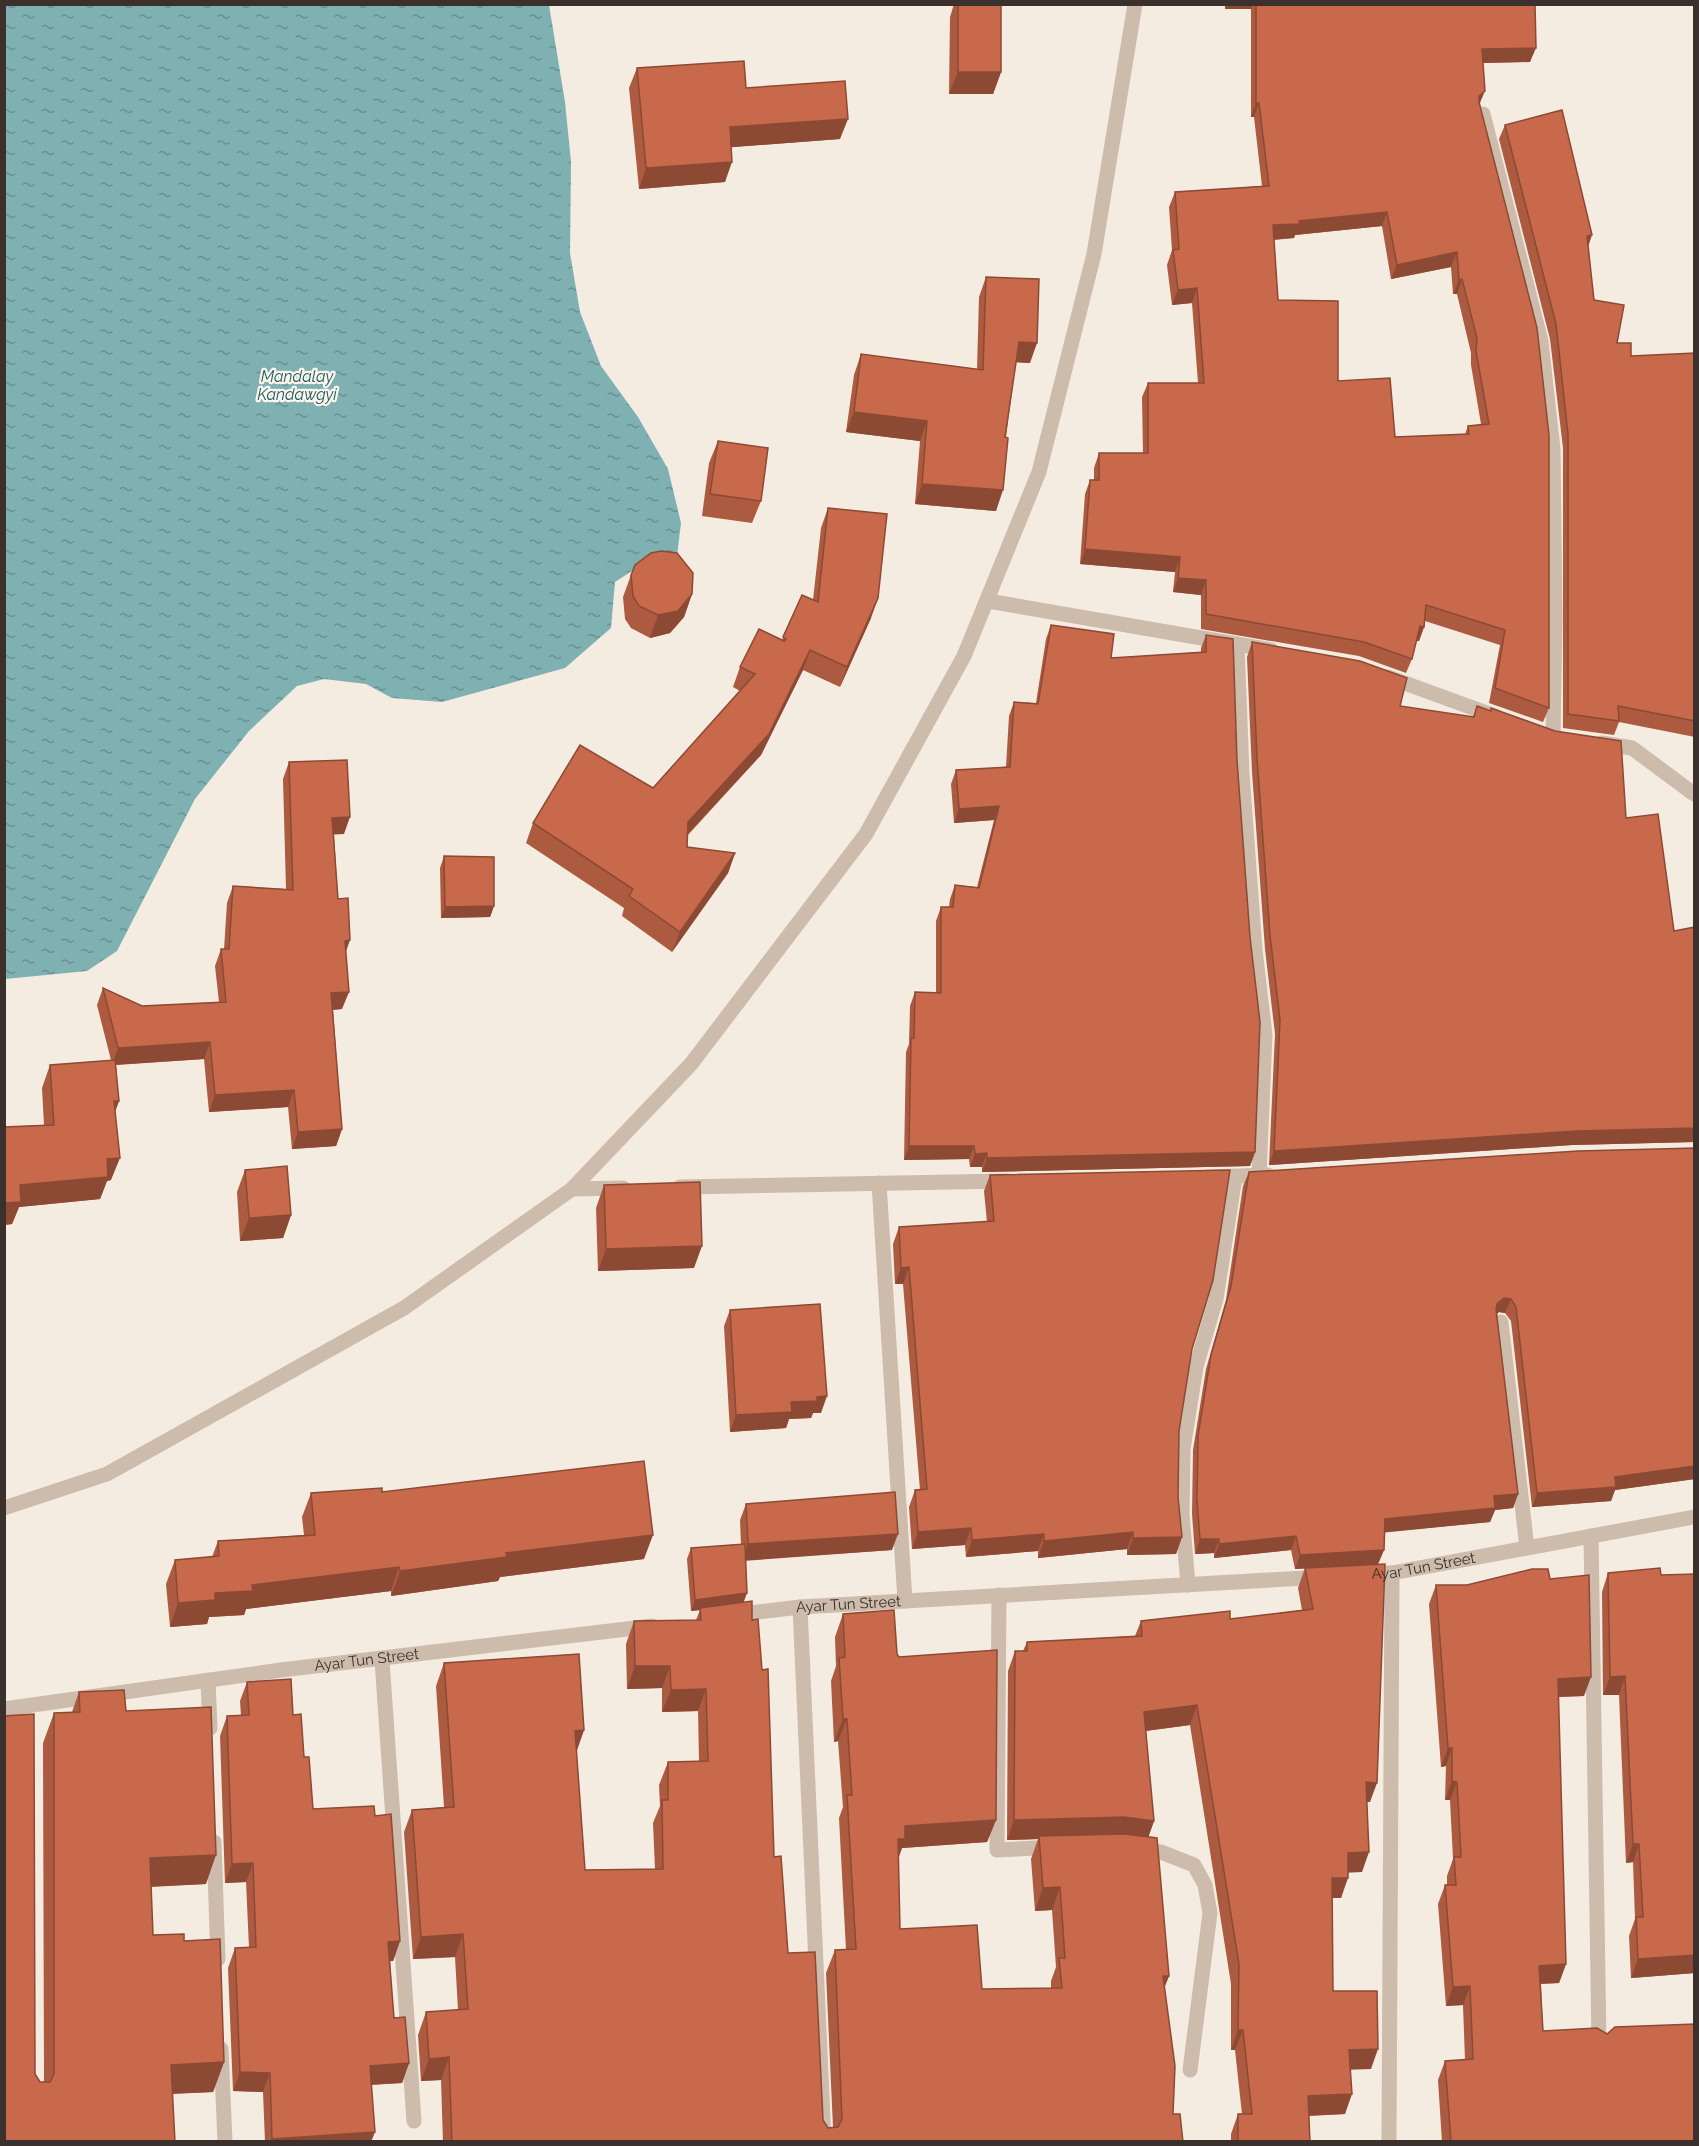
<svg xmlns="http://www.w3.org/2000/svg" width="1699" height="2146" viewBox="0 0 1699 2146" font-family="Raleway,sans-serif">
  <defs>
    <pattern id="water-ripples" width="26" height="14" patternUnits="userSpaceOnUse" patternTransform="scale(1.5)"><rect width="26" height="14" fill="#7fb0b2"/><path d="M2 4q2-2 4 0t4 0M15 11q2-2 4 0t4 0" fill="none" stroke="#699091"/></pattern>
  </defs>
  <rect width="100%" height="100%" fill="#f4ebe1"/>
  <path fill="url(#water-ripples)" d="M5,5H549L565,102L571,162L570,253L580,312L601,366L638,417L668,469L681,523L676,564L647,561L615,582L611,628L565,668L442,702L392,698L366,684L324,679L297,686L249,731L195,799L117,951L87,971L5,979Z"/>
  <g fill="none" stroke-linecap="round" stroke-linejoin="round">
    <g stroke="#cdbbac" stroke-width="15">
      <path d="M1483,114L1541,341L1553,449L1555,619L1553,736"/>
      <path d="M988,601L1271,650"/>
      <path d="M1237,644L1242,773L1255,950L1265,1035L1259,1175"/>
      <path d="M1388,677L1495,716"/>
      <path d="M1602,743L1632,748L1694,794"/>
      <path d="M1208,1177L1268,1175"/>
      <path d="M879,1183L905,1601"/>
      <path d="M680,1187L1007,1181"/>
      <path d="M572,1189L623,1188"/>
      <path d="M1501,1322L1527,1548"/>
      <path d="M4,1508L107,1474L404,1308L572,1189L691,1064L866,834L964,656L1039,472L1094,254L1135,4"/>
      <path d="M1591,1536L1599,2043"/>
      <path id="s1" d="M1367,1574L1392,1573L1694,1517"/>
      <path d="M1188,1585L1182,1514L1183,1449L1196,1367L1216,1299L1235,1177"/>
      <path d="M999,1595L997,1850L1055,1847"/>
      <path d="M800,1607L824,2142"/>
      <path id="s2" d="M732,1615L800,1607L1322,1577"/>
      <path d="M382,1660L414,2121"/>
      <path d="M208,1680L210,1728"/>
      <path id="s3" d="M4,1709L281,1670L652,1626"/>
      <path d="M214,1842L218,1959"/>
      <path d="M1139,1850L1161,1852L1194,1865L1205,1885L1210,1913L1190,2070"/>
      <path d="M221,2049L225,2142"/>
      <path d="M1389,2142L1392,1573"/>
    </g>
  </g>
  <g fill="#ac5a40" fill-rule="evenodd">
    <path d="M954,4H1001V72L993,94H949L950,17Z"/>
    <path d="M1225,4H1535L1530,62L1483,63L1480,104L1549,708L1543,722L1489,703L1500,645L1425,621L1424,627L1419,641H1416L1412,659L1406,673L1359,656L1201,629V595L1173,592L1175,572L1080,564L1085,494L1090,480H1094V468L1099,453H1143L1142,397L1148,383H1198L1192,303L1172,305L1167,265L1172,250L1169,207L1175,192L1262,186L1254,117H1251V9H1225ZM1382,226L1391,279L1451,267L1453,294H1457L1471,353V365L1481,424L1468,426L1465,434L1395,437L1338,381L1278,300L1274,240L1294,238L1295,235Z"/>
    <path d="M637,68L746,88L840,139L731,147L725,182L639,189L629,88Z"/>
    <path d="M1505,125L1588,247L1594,300L1617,343L1631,356L1695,353V737L1619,722L1614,735L1563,728V448L1550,339L1499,139Z"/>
    <path d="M986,277L1030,363L1016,362L996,511L915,504L920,441L846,432L854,375L861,354L977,369L979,297Z"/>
    <path d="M718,441L761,501L752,523L702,516L709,463Z"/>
    <path d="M828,508L871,618L840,687L803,670L761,755L688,835L687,847L735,853L728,873L672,952L622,916L624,908L526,843L533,823L653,788L740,691L733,687L740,667L782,640L802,595L813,600L821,528Z"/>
    <path d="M631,575L692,594L684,617L670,633L650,638L631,628L625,619L623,597Z"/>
    <path d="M1051,625L1111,658L1201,652V648L1206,635L1237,760L1255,1152L1250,1166L982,1172V1167H970L969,1159L904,1160L906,1052L909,1044L910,1006L915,992L936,993V921L941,907H949L950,899L955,885L977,887L994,820L954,823L951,784L956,770L1006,767L1009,716L1014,702L1036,703L1046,639Z"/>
    <path d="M1252,642L1400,706L1473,717L1477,706L1626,818L1674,931L1695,927V1142L1572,1145L1269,1165L1275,1034L1265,949L1252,772L1247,657Z"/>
    <path d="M289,762L344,834H334L338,899L346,953L342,1009L333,1010L342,1129L336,1146L292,1149L288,1107L209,1112L204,1059L116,1065L119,1101L115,1111L111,1180L107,1181L100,1199L19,1207L12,1224L4,1225V1127L44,1125L42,1088L50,1065L111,1060L97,1005L103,988L142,1006L219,1002L215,966L221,949H224L227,903L233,886L286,889L283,779Z"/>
    <path d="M444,856L494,906L490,917L441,918L440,868Z"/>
    <path d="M1695,1148V1479L1615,1490L1611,1501L1532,1507L1511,1321L1505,1313L1499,1312L1497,1314L1518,1494L1513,1508L1495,1510L1490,1522L1384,1532V1550L1378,1564L1295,1569L1291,1550L1214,1558V1553L1195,1554L1192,1514L1193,1450L1206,1369L1226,1300L1243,1186L1249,1172Z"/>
    <path d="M245,1170L291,1215L283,1238L240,1241L237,1192Z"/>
    <path d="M990,1175L1192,1349L1179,1431L1178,1497L1182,1537L1176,1554L1127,1555V1549L1038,1558V1551L966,1557L965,1545L912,1549L909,1507L915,1490H920L903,1284H895L893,1244L899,1227L987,1222L984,1191Z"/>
    <path d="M604,1185L694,1268L598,1271L596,1208Z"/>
    <path d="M730,1310L821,1413H813L811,1418L789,1419L786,1428L730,1432L724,1326Z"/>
    <path d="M382,1492L644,1559L500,1577L498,1581L391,1596V1591L246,1609L244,1615L209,1617L207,1624L170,1627L166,1584L175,1560L212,1557L218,1541L304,1535L302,1517L311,1493Z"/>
    <path d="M746,1504L892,1550L745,1560L747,1593L743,1602L752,1620L774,1857L788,1953L823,2120L828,2128L833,2127L826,1973L835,1950H846L839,1818L843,1807L838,1741L834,1742L831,1681L836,1666L835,1637L843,1614L897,1654L996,1820L987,1842L902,1848L898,1858L900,1929L982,1989L1051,1988V1981L1056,1967L1052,1910L1035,1911L1031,1859L1038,1839L1007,1840L1008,1671L1015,1651H1023L1027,1642L1135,1636L1141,1621L1230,1619L1302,1610L1298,1588L1305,1568L1370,1802H1367L1362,1872H1348L1341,1898H1332L1333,1991L1371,2069H1350L1345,2114L1309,2116L1310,2142H1231V2134L1238,2114H1242L1235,2050H1231V1984L1190,1725L1146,1731L1154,1821L1148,1837L1169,1976L1164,1987L1173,2114L1183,2142H443L441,2080L421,2081L418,2035L426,2012L458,2010L455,1957L413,1959L404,1832L412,1810L444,1807L436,1686L444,1663L584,1730L576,1752L585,1870L655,1869L653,1823L660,1806L659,1785L668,1762L699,1761L698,1711L662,1712V1688L627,1689L626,1644L634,1621L696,1620L700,1610L691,1611L687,1559L691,1548L741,1544L740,1520Z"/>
    <path d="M1608,1573L1661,1575L1695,1973L1631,1978L1629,1936L1635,1919L1633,1862L1626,1863L1619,1695H1603L1602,1592Z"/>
    <path d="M1436,1585L1584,1696L1558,1697L1566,1964L1559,1983L1541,1984L1543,2031L1695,2142H1442L1438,2080L1445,2061L1465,2060L1463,2005L1446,2006L1438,1904L1445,1885H1447V1876L1453,1859L1450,1800H1445L1446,1766L1441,1767L1429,1604Z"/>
    <path d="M247,1682L293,1715L304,1757L313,1809L375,1816L400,1941L393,1961H390L394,2018L409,2063L402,2083L371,2085V2142H265L263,2092L233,2091L228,1968L235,1948H249L246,1882L225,1883L220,1736L227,1716H241L240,1701Z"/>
    <path d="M79,1692L126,1711L206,1884L151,1887L153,1935L184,1941L224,2062L213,2092L173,2094L4,2142L35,2074L40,2082H44L43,1743L54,1713L72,1712Z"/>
  </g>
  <g fill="#8c4a34">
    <path d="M1227,4H1253L1251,9H1225Z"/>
    <path d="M1536,48L1530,62L1477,63L1482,49Z"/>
    <path d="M958,72H1001L993,94H949Z"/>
    <path d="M1485,91L1479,105V96Z"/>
    <path d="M1256,103H1259L1254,117H1251Z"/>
    <path d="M848,119L840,139L722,148L730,127Z"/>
    <path d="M732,162L725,182L639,189L646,168Z"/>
    <path d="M1387,212L1382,226L1295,235L1294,238L1268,240L1273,225L1299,221Z"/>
    <path d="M1592,235L1587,250V236Z"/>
    <path d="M1457,252L1451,267L1391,279L1397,265Z"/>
    <path d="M1462,279L1457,294H1453L1459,280Z"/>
    <path d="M1197,288L1192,303L1172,305L1178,290Z"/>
    <path d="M1019,342L1037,343L1030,363L1011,362Z"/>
    <path d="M854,412L927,421L920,441L846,432Z"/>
    <path d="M922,484L1003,490L996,511L915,504Z"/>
    <path d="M1085,549L1180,557L1175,572L1080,564Z"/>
    <path d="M1178,578L1206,580L1201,595L1173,592Z"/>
    <path d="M692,594L684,617L670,633L650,638L658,615Z"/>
    <path d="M878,598L871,618L840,687L847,667Z"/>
    <path d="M1420,626L1424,627L1419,641H1415Z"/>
    <path d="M810,650L803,670L761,755L680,842L688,822Z"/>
    <path d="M999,806L994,820L954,823L959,809Z"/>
    <path d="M350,817L344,834L326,835L332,818Z"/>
    <path d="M735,853L728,873L672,952L680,932Z"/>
    <path d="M494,906L490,917L441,918L445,907Z"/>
    <path d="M350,940L344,957L345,941Z"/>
    <path d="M349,992L342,1009L325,1010L331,993Z"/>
    <path d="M210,1042L204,1059L112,1065L118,1048Z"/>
    <path d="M294,1090L288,1107L209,1112L215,1095Z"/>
    <path d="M114,1101H119L111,1123Z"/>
    <path d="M1695,1128L1694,1142L1572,1145L1269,1165L1274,1151L1577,1131Z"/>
    <path d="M342,1129L336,1146L292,1149L298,1132Z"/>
    <path d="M909,1146H974L969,1159L904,1160Z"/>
    <path d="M1255,1152L1250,1166L982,1172L987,1158Z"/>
    <path d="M987,1153L982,1167H970L975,1154Z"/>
    <path d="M120,1158L111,1180L107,1181L100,1199L19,1207L12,1224L4,1225V1203L20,1185L107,1159Z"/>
    <path d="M291,1215L283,1238L240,1241L249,1218Z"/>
    <path d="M702,1246L694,1268L598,1271L606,1249Z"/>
    <path d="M909,1267L903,1284H895L901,1268Z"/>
    <path d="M1504,1298L1511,1299L1505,1313L1499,1312L1492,1318L1497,1304Z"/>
    <path d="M827,1396L821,1413H813L811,1418L789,1419L786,1428L730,1432L736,1415L817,1397Z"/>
    <path d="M1695,1466V1479L1615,1490L1611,1501L1532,1507L1537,1493L1615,1477Z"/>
    <path d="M1518,1494L1513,1508L1495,1510L1490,1522L1380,1533L1385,1519L1494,1496Z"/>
    <path d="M971,1528L965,1545L912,1549L918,1532Z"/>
    <path d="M1133,1532L1127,1549L1038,1558L1044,1541Z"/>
    <path d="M898,1534L892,1550L742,1561L748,1544Z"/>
    <path d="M1044,1534L1038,1551L966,1557L972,1540Z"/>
    <path d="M653,1535L644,1559L500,1577L498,1581L391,1596L400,1571L506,1553Z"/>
    <path d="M1296,1536L1291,1550L1214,1558L1219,1544Z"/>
    <path d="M1182,1537L1176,1554L1127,1555L1133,1538Z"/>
    <path d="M1200,1539H1219L1214,1553L1195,1554Z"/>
    <path d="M1384,1550L1378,1564L1295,1569L1300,1555Z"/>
    <path d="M399,1567L391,1591L246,1609L244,1615L209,1617L207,1624L170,1627L178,1603L215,1593L252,1585Z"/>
    <path d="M747,1593L743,1604L700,1608V1610L691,1611L695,1600Z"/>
    <path d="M635,1666H670L662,1688L627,1689Z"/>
    <path d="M1625,1676L1619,1695H1603L1610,1677Z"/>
    <path d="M1591,1677L1584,1696L1551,1697L1558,1679Z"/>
    <path d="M706,1689L698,1711L662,1712L671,1690Z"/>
    <path d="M1197,1705L1190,1725L1137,1732L1144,1712Z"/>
    <path d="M843,1719H847L838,1741L834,1742Z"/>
    <path d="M584,1730L576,1753L575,1731Z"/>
    <path d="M1448,1748H1452L1446,1766L1441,1767Z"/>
    <path d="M1452,1781L1457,1782L1450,1800H1445Z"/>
    <path d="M1366,1782L1377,1783L1370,1802H1359Z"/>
    <path d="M1124,1817L1154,1821L1147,1841L1039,1836L1038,1839L1007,1840L1014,1820Z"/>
    <path d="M996,1820L987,1842L902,1848L897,1862L898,1839L905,1826Z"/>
    <path d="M1633,1844H1639L1633,1862L1626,1863Z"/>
    <path d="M1369,1852L1362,1872L1341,1873L1348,1853Z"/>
    <path d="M216,1855L206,1884L139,1887L150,1858Z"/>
    <path d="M253,1863L246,1882L225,1883L232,1864Z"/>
    <path d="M1332,1878H1348L1341,1898H1324Z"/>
    <path d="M1060,1887L1052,1910L1035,1911L1043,1888Z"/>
    <path d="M463,1934L455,1957L413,1959L421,1937Z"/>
    <path d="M400,1941L393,1961L381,1962L388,1942Z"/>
    <path d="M1695,1955V1973L1631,1978L1638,1959Z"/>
    <path d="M1566,1964L1559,1983L1533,1984L1539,1966Z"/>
    <path d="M1163,1976H1169L1160,1999Z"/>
    <path d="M1470,1986L1463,2005L1446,2006L1453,1987Z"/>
    <path d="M1238,2030H1243L1235,2050H1231Z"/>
    <path d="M1378,2049L1371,2069L1342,2070L1349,2050Z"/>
    <path d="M449,2057L441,2080L421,2081L429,2059Z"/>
    <path d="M224,2062L213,2092L160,2094L171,2065Z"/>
    <path d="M409,2063L402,2083L363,2085L370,2066Z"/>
    <path d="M240,2072L270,2073L263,2092L233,2091Z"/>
    <path d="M1352,2094L1345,2114L1300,2116L1308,2096Z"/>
    <path d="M375,2132L371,2142H271L272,2139Z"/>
  </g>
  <g fill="#c8694b" stroke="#8c4a34" stroke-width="1.5" fill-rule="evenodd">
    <rect x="958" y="4" width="43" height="68"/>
    <path d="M1256,4H1535L1536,48L1482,49L1485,91L1479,96V102L1537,328L1549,435V708L1495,688L1505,630L1426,605L1424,627L1420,626L1412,659L1364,642L1206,614V580L1178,578L1180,557L1085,549L1090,480H1099V453H1148V383H1204L1197,288L1178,290L1173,250L1179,249L1175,192L1269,186L1259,103H1256ZM1387,212L1397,265L1457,252L1459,280L1462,279L1477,338L1476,351L1489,424L1468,426L1469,434L1395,437L1390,378L1338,381V301L1278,300L1273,225L1300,224L1299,221Z"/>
    <path d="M744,61L746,88L845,81L848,119L730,127L732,162L646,168L637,68Z"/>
    <path d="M1562,110L1592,235L1587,236L1594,300L1624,305L1617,343H1631V356L1695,353V721L1618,706L1619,721L1568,714V434L1556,324L1505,125Z"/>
    <path d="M986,277L1039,279L1037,343L1019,342L1005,437L1008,438L1003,490L922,484L927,421L854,412L861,354L983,370Z"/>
    <path d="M718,441L768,448L761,501L710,494Z"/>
    <path d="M828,508L887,514L878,598L847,667L810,650L769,734L688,822L687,847L735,853L680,932L629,896L633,889L533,823L580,745L653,788L755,674L740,667L759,629L784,641L786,639L783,637L802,595L818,602Z"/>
    <path d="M661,551L677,553L693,573L692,594L678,611L658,615L639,606L633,596L631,575L635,565L651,553Z"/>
    <path d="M1051,625L1114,634L1111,658L1206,652V635L1233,639L1237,760L1250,937L1260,1022L1255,1152L987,1158V1153L975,1154L974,1146H909L911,1038H914L915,992L941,993V907H953L955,885L979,888L999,806L959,809L956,770L1010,767L1014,702L1038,704Z"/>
    <path d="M1252,642L1360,661L1407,678L1400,706L1474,717L1477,706L1491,711V708L1555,731L1621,741L1626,818L1658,814L1674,931L1695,927V1128L1577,1131L1274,1151L1280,1020L1270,935L1257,758Z"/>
    <path d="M347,760L350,817L332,818L338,899L348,898L350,940L345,941L349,992L331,993L342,1129L298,1132L294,1090L215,1095L210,1042L118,1048L103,988L142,1006L226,1002L221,949H229L233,886L293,890L289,762Z"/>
    <path d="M444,856L494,857V906L445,907Z"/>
    <path d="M115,1060L119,1101H114L120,1158L107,1159L108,1177L20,1185L21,1202L4,1203V1127L54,1125L50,1065Z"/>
    <path d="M1695,1148V1466L1615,1477L1616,1487L1537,1493L1516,1307L1511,1299L1504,1298L1497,1304L1496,1309L1518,1494L1494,1496L1495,1508L1385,1519L1384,1550L1300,1555L1296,1536L1219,1544V1539H1200L1197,1500L1198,1436L1211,1355L1231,1286L1249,1172L1578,1151Z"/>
    <path d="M287,1166L291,1215L249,1218L245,1170Z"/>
    <path d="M1230,1170L1213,1280L1192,1349L1179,1431L1178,1497L1182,1537L1133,1538V1532L1044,1541V1534L972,1540L971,1528L918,1532L915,1490L927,1489L909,1267L901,1268L899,1227L994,1221L990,1175Z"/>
    <path d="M700,1182L702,1246L606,1249L604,1185Z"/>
    <path d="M820,1304L827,1396L817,1397V1401L791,1402L792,1412L736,1415L730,1310Z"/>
    <path d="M644,1461L653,1535L506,1553L507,1557L400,1571L399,1567L252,1585L253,1591L215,1593V1600L178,1603L175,1560L219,1556L218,1541L315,1535L311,1493L382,1488V1492Z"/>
    <path d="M895,1492L898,1534L748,1544L746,1504Z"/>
    <path d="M745,1544L747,1593L695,1600L691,1548Z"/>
    <path d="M1385,1564L1377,1783L1366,1782L1369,1852L1348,1853V1878H1332L1333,1991H1377L1378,2049L1349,2050L1352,2094L1308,2096L1310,2142H1238V2114H1252L1243,2030H1238L1239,1964L1197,1705L1144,1712L1154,1821L1124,1817L1014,1820L1015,1651H1027V1642L1142,1636L1141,1621L1230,1611V1619L1313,1609L1305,1568Z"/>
    <path d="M1660,1568L1661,1575L1695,1574V1955L1638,1959L1636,1917H1643L1639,1844H1633L1625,1676L1610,1677L1608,1573Z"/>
    <path d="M1532,1569H1548L1550,1579L1589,1575L1591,1677L1558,1679L1566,1964L1539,1966L1543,2031L1597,2028L1607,2034L1615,2027L1695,2024V2142H1451L1445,2061L1473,2059L1470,1986L1453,1987L1445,1885H1456L1454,1857H1461L1457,1782L1452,1781V1748H1448L1436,1585H1467Z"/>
    <path d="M752,1601V1620L758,1619L762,1670L768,1669L774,1857L781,1856L788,1953L815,1952L823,2120L828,2128L838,2127L842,2119L835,1950L856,1949L847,1795H852L847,1719H843L839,1658L845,1657L843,1614L894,1610L897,1654L899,1657L997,1650L996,1820L905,1826V1839H898L900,1929L977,1925L982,1989L1062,1988L1059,1958H1065L1060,1887L1043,1888L1039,1836L1125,1834L1157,1838L1169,1976H1163L1175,2066L1173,2114H1180L1183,2142H452L449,2057L429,2059L426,2012L468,2009L463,1934L421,1937L412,1810L454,1807L444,1663L579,1654L584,1730L575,1731L585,1870L663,1869L662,1800H668V1762L708,1761L706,1689L671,1690L670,1666H635L634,1621L701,1620L700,1608Z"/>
    <path d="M291,1679L293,1715L301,1714L304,1757H309L313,1809L374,1806L375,1816L391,1814L400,1941L388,1942L394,2018L405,2017L409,2063L370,2066L375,2132L272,2139L270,2073L240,2072L235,1948L256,1947L253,1863L232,1864L227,1716L249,1715L247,1682Z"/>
    <path d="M124,1690L126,1711L211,1707L216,1855L150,1858L153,1935L184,1934V1941L220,1939L224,2062L171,2065L175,2142H4V1716L34,1714L35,2074L40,2082H50L54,2074V1713L80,1712L79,1692Z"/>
    <path d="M261,2141V2142H219Z"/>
  </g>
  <g text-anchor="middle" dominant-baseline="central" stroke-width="4.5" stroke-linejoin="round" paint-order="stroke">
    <g font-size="15" fill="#3b302b" stroke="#fbf5ee">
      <text stroke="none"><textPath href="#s1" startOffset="57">Ayar Tun Street</textPath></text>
      <text stroke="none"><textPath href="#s2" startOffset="117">Ayar Tun Street</textPath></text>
      <text stroke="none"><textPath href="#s3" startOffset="366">Ayar Tun Street</textPath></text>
    </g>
    <g font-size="16" font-style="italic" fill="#1f5a5e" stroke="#fbf5ee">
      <text x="297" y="376">Mandalay<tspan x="297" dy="18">Kandawgyi</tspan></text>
    </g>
  </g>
  <rect width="1699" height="2146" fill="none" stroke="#3b302b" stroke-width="12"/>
</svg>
